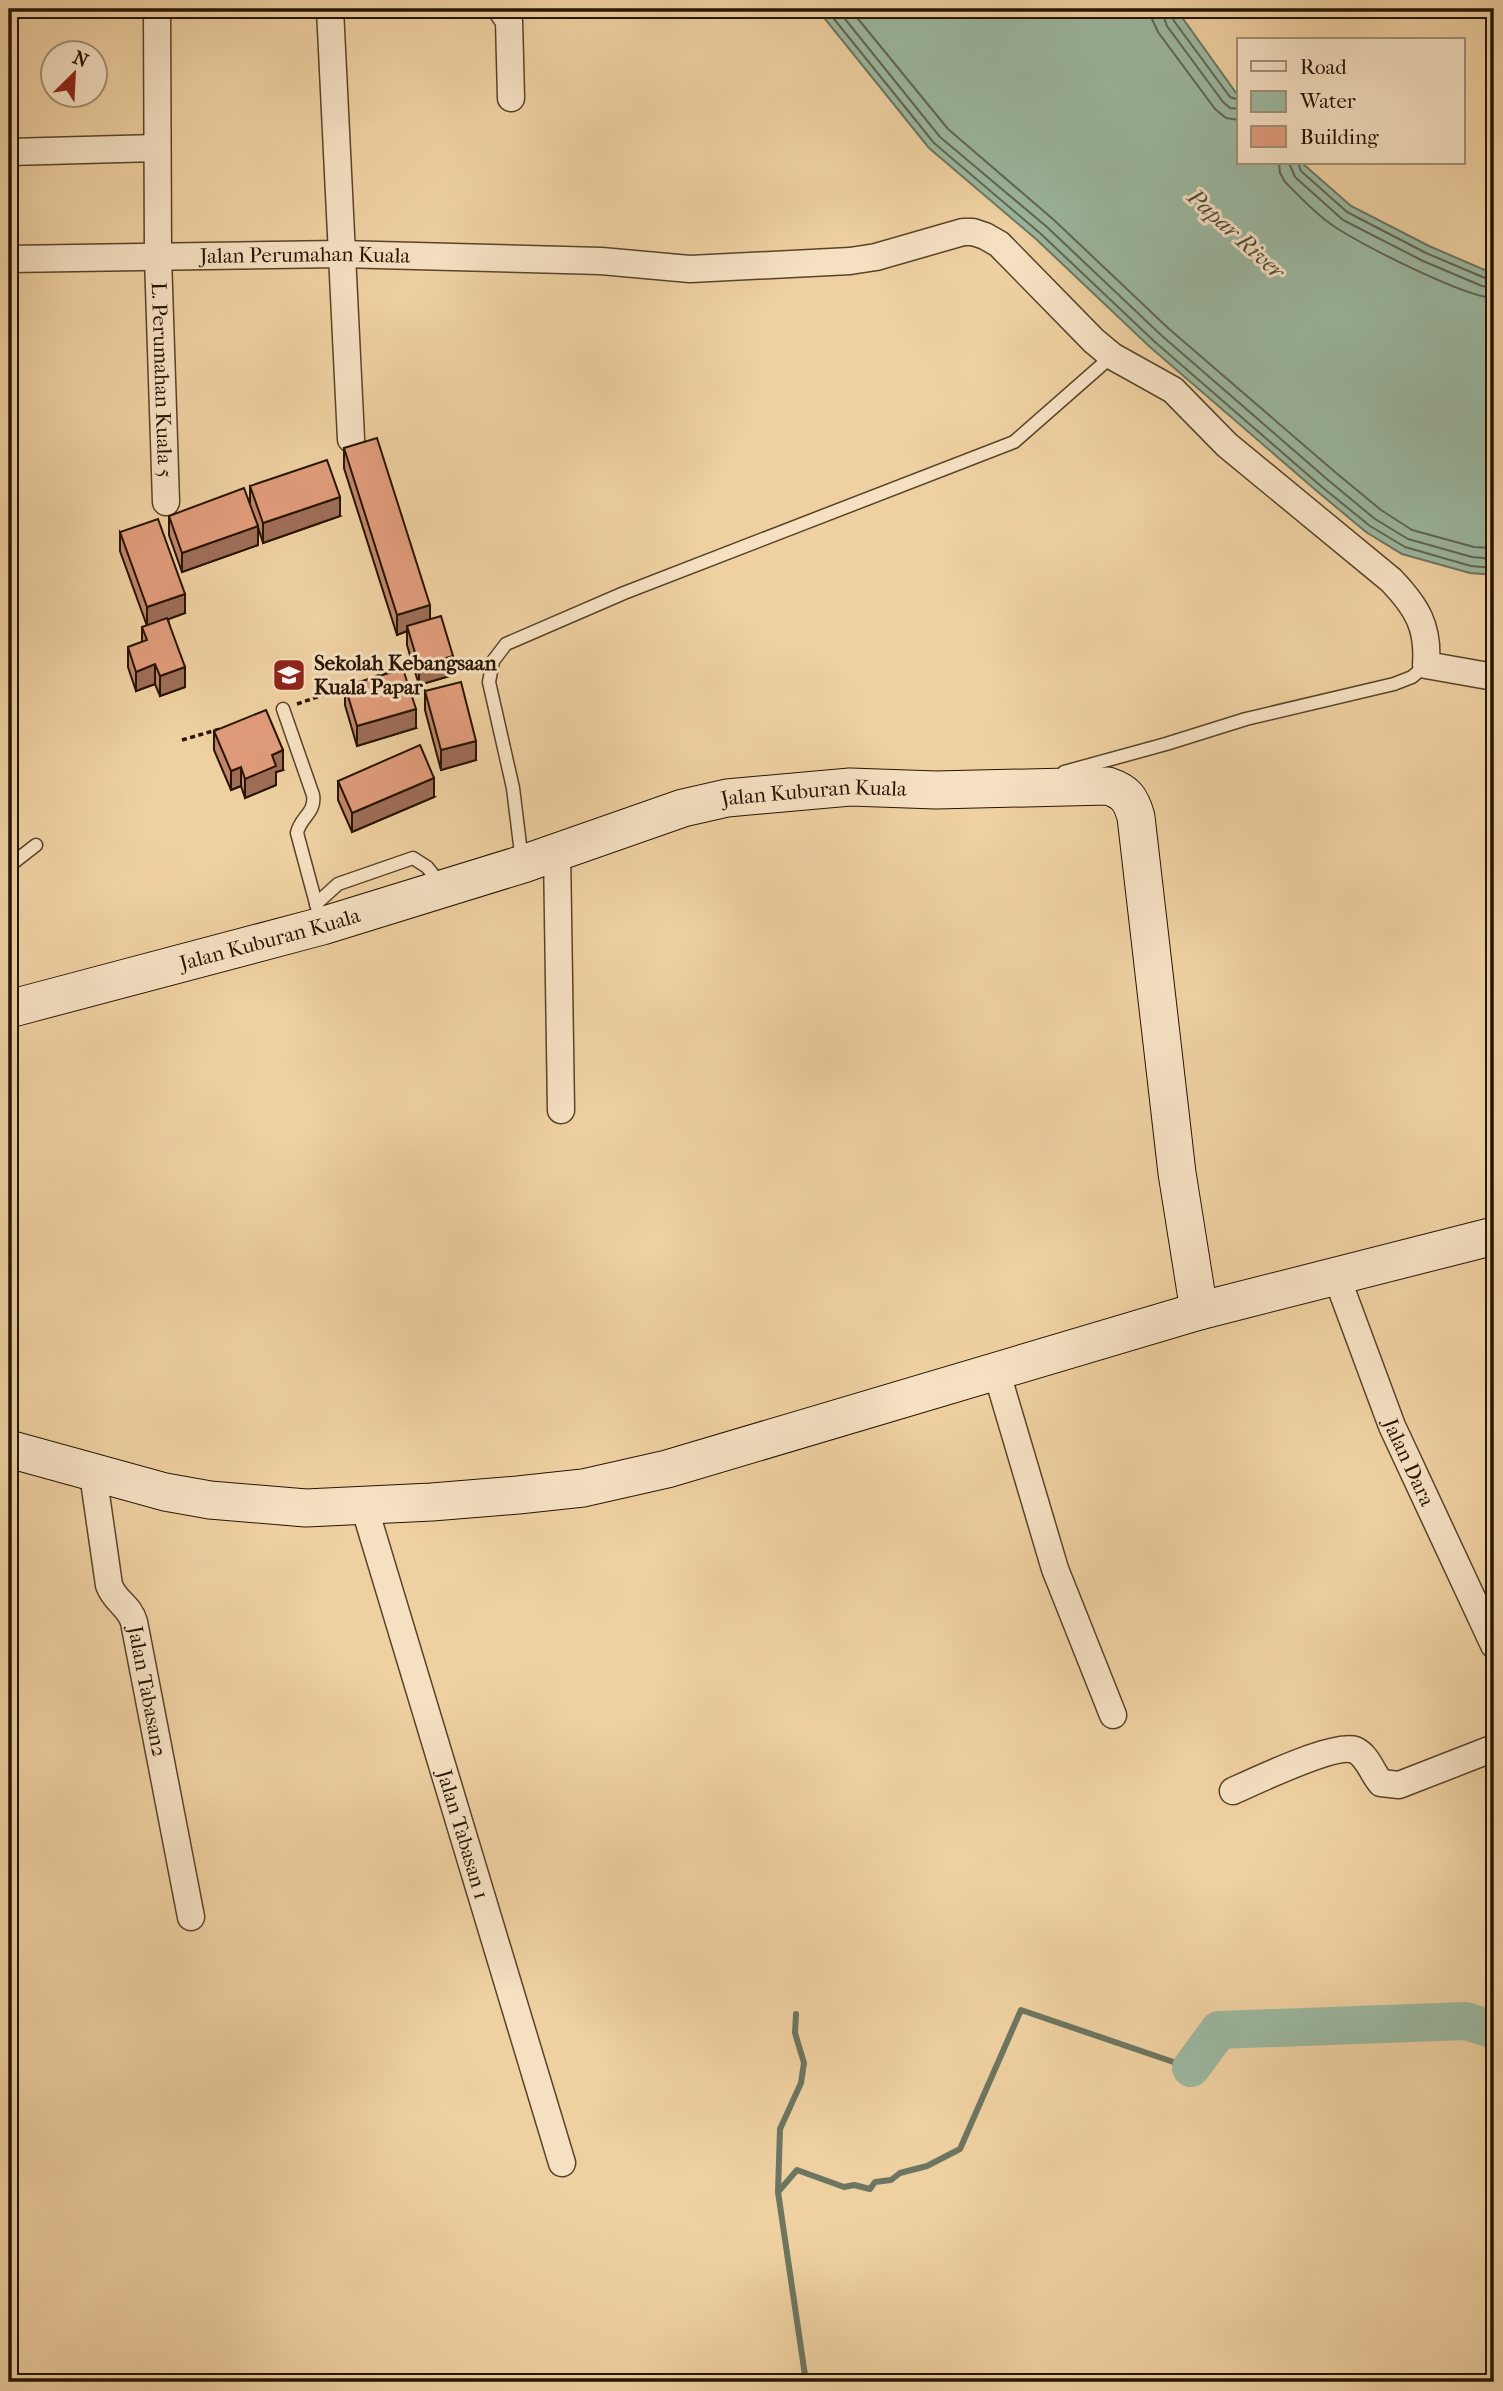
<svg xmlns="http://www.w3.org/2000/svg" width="1503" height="2391" viewBox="0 0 1503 2391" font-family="'IM FELL French Canon',serif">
  <rect width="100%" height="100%" fill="#efd0a1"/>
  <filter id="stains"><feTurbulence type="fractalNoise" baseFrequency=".00286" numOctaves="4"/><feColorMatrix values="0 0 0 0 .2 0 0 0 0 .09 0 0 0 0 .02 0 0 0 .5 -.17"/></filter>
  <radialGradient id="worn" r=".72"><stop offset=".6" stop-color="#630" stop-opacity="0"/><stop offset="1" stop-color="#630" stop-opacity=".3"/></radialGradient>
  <path fill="#9bb79f" stroke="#6c7661" stroke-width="2" d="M817,9H1176L1239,97V163H1302L1351,206L1429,246L1487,271L1494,272V575L1470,573L1402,554L1366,532L1318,492L1150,347L1036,239L929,148Z"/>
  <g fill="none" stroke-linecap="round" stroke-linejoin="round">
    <g stroke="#606651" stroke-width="2">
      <path d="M826,9L934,143L1041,234L1155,342L1322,487L1370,526L1405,547L1471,566L1494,568"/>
      <path d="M837,9L940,137L1047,227L1161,335L1328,480L1375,519L1408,539L1472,557L1494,559"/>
      <path d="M850,9L948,129L1054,220L1168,328L1335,472L1381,510L1412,530L1474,547L1494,548"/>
      <path d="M1150,9L1152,19L1158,32L1215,109L1226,118L1239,120"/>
      <path d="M1161,9L1167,26L1223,102L1230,108L1239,109"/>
      <path d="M1170,9L1174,21L1230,97L1239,100"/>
      <path d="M1279,163L1280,173L1285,182C1301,198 1319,217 1338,229C1367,247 1464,297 1494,298"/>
      <path d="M1289,163L1295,177L1343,220L1423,261L1482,286L1494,288"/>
      <path d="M1298,163L1301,171L1347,212L1426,253L1485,278L1494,279"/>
    </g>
    <g stroke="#6c7661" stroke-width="6">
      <path d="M796,2014L795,2033L804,2063L801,2083L780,2129L778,2192L806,2382"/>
      <path d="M778,2192L797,2170L844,2187L854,2185L870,2189L875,2182L891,2180L900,2173L927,2166L960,2149L1021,2010L1191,2068"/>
    </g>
    <path stroke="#9bb79f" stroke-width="38" d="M1191,2068L1219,2030L1466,2021L1494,2030"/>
    <defs>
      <g id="lane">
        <path d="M283,709L313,795C316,813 300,817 297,833L321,922"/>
        <path d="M1064,772L1166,744L1246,719L1394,684L1412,677L1426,665"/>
        <path d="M522,861L513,788L489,682L493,661L506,644L624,593L1014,442L1112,356"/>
        <path d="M9,866L36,845"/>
        <path d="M316,904L338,884L413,858L427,867L442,886"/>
      </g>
      <g id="street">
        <path id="s1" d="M157,9L158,257L166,502"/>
        <path d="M330,9L351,439"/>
        <path d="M501,9L509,21L511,98"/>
        <path d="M9,152L157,148"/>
        <path id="s2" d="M9,259L340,254L601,261L690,269L850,261L876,257L963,232H973L985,236L999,244L1094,341L1112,356L1173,390L1227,445L1391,580C1417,607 1429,627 1426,665L1494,677"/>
        <path d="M557,852L561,1110"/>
        <path id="s3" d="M1336,1275L1392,1426L1494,1645"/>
        <path d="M996,1370L1055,1569L1113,1715"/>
        <path id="s4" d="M93,1474L109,1585C115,1602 129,1605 134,1622L191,1917"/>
        <path id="s5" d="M364,1506L562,2163"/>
        <path d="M1233,1791C1255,1781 1335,1743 1355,1750C1368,1756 1372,1773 1381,1783L1399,1785L1494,1748"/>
      </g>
      <g id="secondary">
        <path id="s6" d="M9,1009L322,926L523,864L683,808L727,798L850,787L936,790L1108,786C1126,792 1131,799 1136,817L1177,1173L1199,1311"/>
        <path d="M9,1449L165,1492L210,1500L306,1508L432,1502L518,1495L583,1488L667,1469L1199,1311L1494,1236"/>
      </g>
    </defs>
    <use href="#lane" stroke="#58442a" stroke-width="15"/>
    <use href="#street" stroke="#58442a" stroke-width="29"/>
    <use href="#secondary" stroke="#261503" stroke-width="39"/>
    <g stroke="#261503" stroke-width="3.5" stroke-dasharray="5 3.5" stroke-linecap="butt">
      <path d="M367,680L409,665"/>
      <path d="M297,704L346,687"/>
      <path d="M182,740L220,729"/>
    </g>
    <use href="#lane" stroke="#f5e0c2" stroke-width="12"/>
    <use href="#street" stroke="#f5e0c2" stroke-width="26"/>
    <use href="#secondary" stroke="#f5e0c2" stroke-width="37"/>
  </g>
  <g fill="#c2866b" stroke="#261503" stroke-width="2">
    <path d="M344,448L430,619L453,675L419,685L407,645V631L397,635L344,468Z"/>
    <path d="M250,486L340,516L263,543L258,527V545L182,572L169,535V516L250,505Z"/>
    <path d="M120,532L185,613L168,619L185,687L160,696L155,684L136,691L128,667V647L142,642V627L147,626L120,551Z"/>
    <path d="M345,686L416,728L357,746L345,705Z"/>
    <path d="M425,691L476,760L441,770L425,710Z"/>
    <path d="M214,731L283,770L276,772V785L245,798L241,786L231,790L214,750Z"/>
    <path d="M338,781L434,797L352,832L338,800Z"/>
  </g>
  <g fill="#9e6d57" stroke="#261503" stroke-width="2">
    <path d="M340,497V516L263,543V523Z"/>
    <path d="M258,526V545L182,572V553Z"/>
    <path d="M185,594V613L147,627V607Z"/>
    <path d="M430,605V625L407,626V631L397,635V615Z"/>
    <path d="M453,656V675L419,685V666Z"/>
    <path d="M155,664V684L136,691V672Z"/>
    <path d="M185,667V687L160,696V676Z"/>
    <path d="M416,709V728L357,746V726Z"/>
    <path d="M476,741V760L441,770V750Z"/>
    <path d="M283,750V770L276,772V785L245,798V779L272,755Z"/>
    <path d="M241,767V786L231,790V771Z"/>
    <path d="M434,778V797L352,832V813Z"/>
  </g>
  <g fill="#e19c7c" stroke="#261503" stroke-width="2">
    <path d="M377,438L430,605L397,615L344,448Z"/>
    <path d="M327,460L340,497L263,523L250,486Z"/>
    <path d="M244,488L258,526L182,553L169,516Z"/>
    <path d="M158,519L185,594L147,607L120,532Z"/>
    <path d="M441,616L453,656L419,666L407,626Z"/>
    <path d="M167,618L185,667L160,676L155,664L136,672L128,647L147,640L142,627Z"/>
    <path d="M403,669L416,709L357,726L345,686Z"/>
    <path d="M461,682L476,741L441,750L425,691Z"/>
    <path d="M266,710L283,750L272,755L276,766L245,779L241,767L231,771L214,731Z"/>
    <path d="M420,745L434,778L352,813L338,781Z"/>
  </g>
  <defs>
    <symbol id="school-square" viewBox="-11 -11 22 22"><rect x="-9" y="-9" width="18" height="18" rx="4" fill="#8f2418" stroke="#f5e0c2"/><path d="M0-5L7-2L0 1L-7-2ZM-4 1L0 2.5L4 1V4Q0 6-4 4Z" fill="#fff"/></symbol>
  </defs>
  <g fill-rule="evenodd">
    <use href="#school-square" x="270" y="656" width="38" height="38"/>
  </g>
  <g text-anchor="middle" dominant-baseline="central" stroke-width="6" stroke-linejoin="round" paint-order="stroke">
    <g font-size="21" fill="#261503" stroke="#f5e0c2">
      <text stroke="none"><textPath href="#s2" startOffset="296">Jalan Perumahan Kuala</textPath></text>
      <text stroke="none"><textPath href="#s1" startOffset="371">L. Perumahan Kuala 5</textPath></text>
      <text stroke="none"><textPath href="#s6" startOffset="836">Jalan Kuburan Kuala</textPath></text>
      <text stroke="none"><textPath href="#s6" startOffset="270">Jalan Kuburan Kuala</textPath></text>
      <text stroke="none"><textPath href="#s3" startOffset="201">Jalan Dara</textPath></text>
      <text stroke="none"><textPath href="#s4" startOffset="228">Jalan Tabasan2</textPath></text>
      <text stroke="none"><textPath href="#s5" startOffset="343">Jalan Tabasan 1</textPath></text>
    </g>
    <g font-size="21" font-weight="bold" fill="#261503" stroke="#f5e0c2" text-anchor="start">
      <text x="314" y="663">Sekolah Kebangsaan<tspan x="314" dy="24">Kuala Papar</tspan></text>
    </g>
    <g font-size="23" font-style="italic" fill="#4f4e3a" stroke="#f5e0c2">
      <text transform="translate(1236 234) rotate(42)">Papar River</text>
    </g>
  </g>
  <rect width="1503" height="2391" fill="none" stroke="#efd0a1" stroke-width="35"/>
  <rect x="10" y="10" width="1482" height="2370" fill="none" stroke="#261503" stroke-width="3.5"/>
  <rect x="18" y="18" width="1468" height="2356" fill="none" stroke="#261503" stroke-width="2"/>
  <rect x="1237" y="38" width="228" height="126" fill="#f5e0c2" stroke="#a28f76" stroke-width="2"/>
  <rect x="1251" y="61" width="35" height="10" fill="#f5e0c2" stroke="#a28f76" stroke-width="2"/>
  <text x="1300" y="74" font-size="21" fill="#261503">Road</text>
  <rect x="1251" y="91" width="35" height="21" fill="#9bb79f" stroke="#a28f76" stroke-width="2"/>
  <text x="1300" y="108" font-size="21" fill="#261503">Water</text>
  <rect x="1251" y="126" width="35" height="21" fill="#e19c7c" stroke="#a28f76" stroke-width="2"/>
  <text x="1300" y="144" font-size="21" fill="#261503">Building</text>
  <g transform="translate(74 74) rotate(24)"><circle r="33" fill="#f5e0c2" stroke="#a28f76" stroke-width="2"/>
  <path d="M0-5L12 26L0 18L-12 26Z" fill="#8f2418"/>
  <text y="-10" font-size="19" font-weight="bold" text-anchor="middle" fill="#261503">N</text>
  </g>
  <rect width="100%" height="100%" filter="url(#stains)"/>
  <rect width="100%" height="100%" fill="url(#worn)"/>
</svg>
